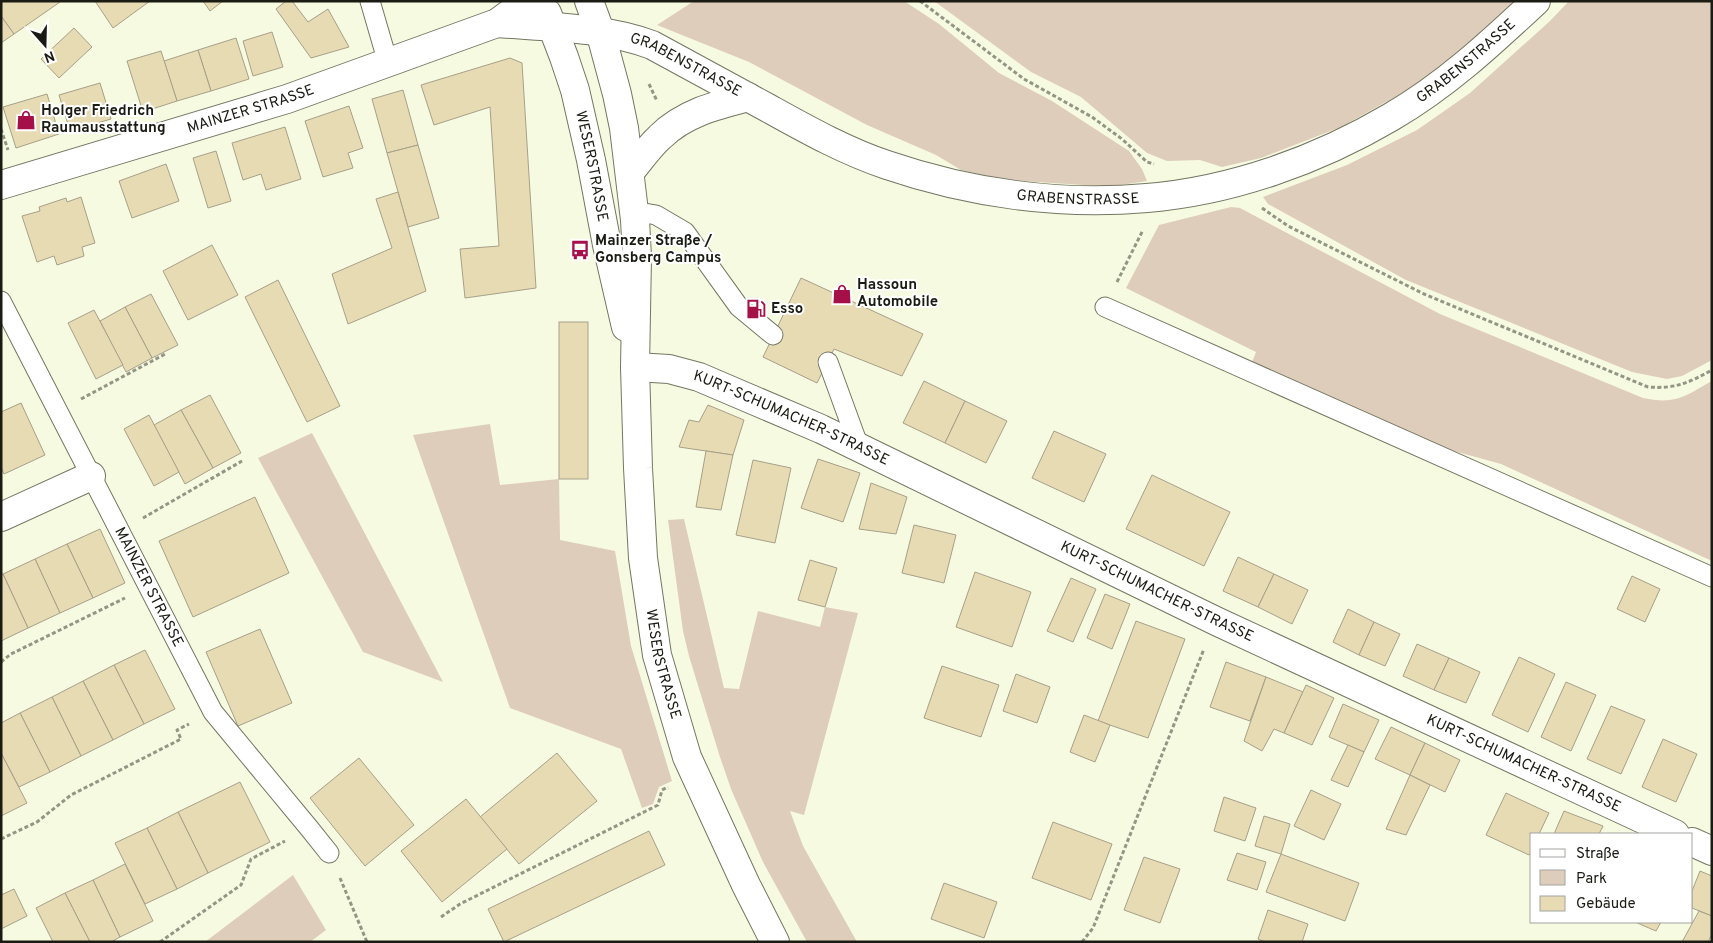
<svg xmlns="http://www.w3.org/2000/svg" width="1713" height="943" viewBox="0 0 1713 943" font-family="Overpass,sans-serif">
  <rect width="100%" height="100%" fill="#f6fae1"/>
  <g fill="#decdba">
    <path d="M694,1H904L939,24L999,73L1052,101L1129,151L1142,169L1147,181L1121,185H1084L1006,180L961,170L936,155L867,125L749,62L657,25Z"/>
    <path d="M934,1H1519L1486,32L1418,84L1341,127L1261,158L1222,167L1200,160L1167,161L1147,153L1081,97L1031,72Z"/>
    <path d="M1569,1H1712V360L1682,376L1667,379L1632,372L1406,280L1268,204L1263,197L1347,165L1417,130L1470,93L1550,21Z"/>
    <path d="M1231,207L1240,208L1440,314L1643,398C1676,405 1685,396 1712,381V561L1501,464L1425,443L1252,362L1256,352L1126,288L1159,225Z"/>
    <path d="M490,424L500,485L559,479L560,540L615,551L631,646L672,781L659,787L653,804L642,808L621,749L510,708L413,435Z"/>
    <path d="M312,433L443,682L363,652L258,458Z"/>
    <path d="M684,519L724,688L739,689L758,611L820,627L825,607L858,613L804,815L790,811L803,846L857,942H807L763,862L731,789L719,754L689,656L683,631L668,520Z"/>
    <path d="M293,875L326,930L310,942H205Z"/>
  </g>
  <g fill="#e7dbb3" stroke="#a6a089">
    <path d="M1,1H60V2L14,34L1,16Z"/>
    <path d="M95,1H150L113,28Z"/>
    <path d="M203,1H223L210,11Z"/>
    <path d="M286,1H292L308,22L328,9L349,47L311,58L276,9Z"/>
    <path d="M1,16L14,34L1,43Z"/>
    <path d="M74,28L92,47L59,78L41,59Z"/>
    <path d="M272,32L283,67L253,76L243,41Z"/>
    <path d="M236,38L249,79L211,91L198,50Z"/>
    <path d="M198,50L211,91L177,101L164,61Z"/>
    <path d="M161,51L177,101L143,112L127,61Z"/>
    <path d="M510,58L522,63L536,288L465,298L460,249L499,246L490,107L434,125L421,85Z"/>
    <path d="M100,83L111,119L70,131L59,95Z"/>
    <path d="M403,90L418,145L387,153L372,99Z"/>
    <path d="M47,94L59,134L16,148L3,107Z"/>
    <path d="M349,106L363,148L348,153L353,168L323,177L305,121Z"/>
    <path d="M285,127L301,179L266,190L261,174L243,180L232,143Z"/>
    <path d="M418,145L439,218L408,227L387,153Z"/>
    <path d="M216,151L231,201L208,208L193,158Z"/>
    <path d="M166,164L179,201L132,218L119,181Z"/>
    <path d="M398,192L426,291L348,324L332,274L392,248L376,199Z"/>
    <path d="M81,197L95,243L82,247L84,256L57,265L54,256L37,262L22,216L40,211L39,207L66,198L67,202Z"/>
    <path d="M212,245L238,295L188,320L163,271Z"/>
    <path d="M801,278L923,334L902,376L834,349L817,383L763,357Z"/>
    <path d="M278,280L340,406L307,422L245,297Z"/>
    <path d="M151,294L178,345L152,358L125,307Z"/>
    <path d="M125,307L152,358L126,372L100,321Z"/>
    <path d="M94,310L123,365L96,379L68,323Z"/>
    <rect x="559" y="322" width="29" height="157"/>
    <path d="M924,381L965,401L945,443L903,423Z"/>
    <path d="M210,395L241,453L213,468L181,410Z"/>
    <path d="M965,401L1007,421L986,463L945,443Z"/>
    <path d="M21,403L45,455L4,474L1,467V412Z"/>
    <path d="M708,405L744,420L733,455L679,447L689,420L699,422Z"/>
    <path d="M181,410L213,468L185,484L154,425Z"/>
    <path d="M149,415L179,472L154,486L124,429Z"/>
    <path d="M1054,431L1106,454L1084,502L1032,478Z"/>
    <path d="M706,451L733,455L721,510L696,507Z"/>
    <path d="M818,459L860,473L843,522L801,508Z"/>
    <path d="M753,460L791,468L775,543L736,535Z"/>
    <path d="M1152,475L1230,512L1204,566L1126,529Z"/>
    <path d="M871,483L907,497L896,534L859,529Z"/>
    <path d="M255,497L289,573L193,617L159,541Z"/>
    <path d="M914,525L956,535L944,583L902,573Z"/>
    <path d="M100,529L125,583L93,598L67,544Z"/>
    <path d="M67,544L93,598L60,613L35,559Z"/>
    <path d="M1238,557L1274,574L1258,607L1223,591Z"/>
    <path d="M35,559L60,613L28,628L3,574Z"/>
    <path d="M810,560L837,568L825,607L798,600Z"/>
    <path d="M975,572L1031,592L1012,647L956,627Z"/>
    <path d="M1,574H3L28,628L1,641Z"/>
    <path d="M1274,574L1308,590L1292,624L1258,607Z"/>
    <path d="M1632,576L1660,589L1645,622L1617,609Z"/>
    <path d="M1071,578L1096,589L1073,642L1047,631Z"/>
    <path d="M1105,594L1130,604L1112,649L1087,638Z"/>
    <path d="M1348,609L1374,622L1359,655L1333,642Z"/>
    <path d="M1136,621L1185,639L1148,738L1098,721Z"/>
    <path d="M1374,622L1400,634L1385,666L1359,655Z"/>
    <path d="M260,629L292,703L238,726L206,652Z"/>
    <path d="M1417,644L1449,658L1434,690L1403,676Z"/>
    <path d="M145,650L175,709L144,724L114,665Z"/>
    <path d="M1519,657L1555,674L1528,732L1492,715Z"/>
    <path d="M1449,658L1480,672L1466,703L1434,690Z"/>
    <path d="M1226,662L1266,677L1250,721L1210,707Z"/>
    <path d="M114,665L144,724L113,740L83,681Z"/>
    <path d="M942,666L999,685L981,737L924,718Z"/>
    <path d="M1016,674L1050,687L1037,723L1003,711Z"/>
    <path d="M1266,677L1303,692L1284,733L1274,729L1262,751L1244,741Z"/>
    <path d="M83,681L113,740L81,756L52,697Z"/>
    <path d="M1566,682L1596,695L1571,751L1541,737Z"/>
    <path d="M1306,685L1334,698L1312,745L1284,733Z"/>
    <path d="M52,697L81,756L50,772L20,713Z"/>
    <path d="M1343,704L1379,720L1364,752L1329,737Z"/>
    <path d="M1611,706L1645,720L1621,774L1587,759Z"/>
    <path d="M20,713L50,772L19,787L1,753V723Z"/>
    <path d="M1084,715L1110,725L1095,762L1070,752Z"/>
    <path d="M1391,727L1425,743L1410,775L1375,759Z"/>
    <path d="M1663,739L1697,754L1676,802L1642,787Z"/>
    <path d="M1425,743L1460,760L1445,792L1410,775Z"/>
    <path d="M1348,745L1364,752L1348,787L1331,780Z"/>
    <path d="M1,753L27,803L1,816Z"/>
    <path d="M557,753L597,801L519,864L480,817Z"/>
    <path d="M359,758L414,825L365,866L310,798Z"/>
    <path d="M1410,775L1430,785L1406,835L1386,829Z"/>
    <path d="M240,782L270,842L208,873L178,812Z"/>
    <path d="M1311,790L1341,804L1324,840L1294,826Z"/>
    <path d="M1506,793L1549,813L1539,834H1532V850L1529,855L1486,835Z"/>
    <path d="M1224,797L1256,808L1245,841L1214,831Z"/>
    <path d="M466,799L507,849L442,902L401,851Z"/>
    <path d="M1564,811L1603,826L1599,834H1554Z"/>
    <path d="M178,812L208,873L177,889L147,828Z"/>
    <path d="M1264,816L1290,824L1281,854L1255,846Z"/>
    <path d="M1053,822L1112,844L1091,900L1032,878Z"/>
    <path d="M147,828L177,889L145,904L115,843Z"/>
    <path d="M649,831L665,865L504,942L488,909Z"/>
    <path d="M1237,853L1266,862L1257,890L1227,880Z"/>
    <path d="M1281,854L1359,883L1345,921L1266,892Z"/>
    <path d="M1144,857L1180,869L1160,923L1124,910Z"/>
    <path d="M125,864L153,921L120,937L93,880Z"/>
    <path d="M1700,871L1712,876V916L1692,908V891Z"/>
    <path d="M93,880L120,937L111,942H90L65,893Z"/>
    <path d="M944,883L997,902L984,938L931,919Z"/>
    <path d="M14,889L27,916L1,929V895Z"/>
    <path d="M65,893L90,942H53L36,908Z"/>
    <path d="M1268,910L1308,924L1302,942H1265L1258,939Z"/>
    <path d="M1699,911L1712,916V934L1708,942H1682Z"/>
    <path d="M1635,922H1661L1656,931Z"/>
  </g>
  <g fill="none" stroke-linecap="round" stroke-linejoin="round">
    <defs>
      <g id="lane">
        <path d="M370,1L388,63"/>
        <path d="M633,211L656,215L685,232L739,307L773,335"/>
        <path id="s1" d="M1,301L213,712L309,828L329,853"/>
        <path d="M1105,307L1712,577"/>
        <path d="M828,362L859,447"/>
      </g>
      <g id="street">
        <path id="s2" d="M635,367L669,369L699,377L821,429L1218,622L1675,834"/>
        <path d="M1,517L91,476"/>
        <path d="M1692,842L1712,851"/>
      </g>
      <g id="secondary">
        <path id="s3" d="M589,1L600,31L617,94L624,128L635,220L637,257L635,367L638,468L643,558L657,655L687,757L746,885L775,942"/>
        <path id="s4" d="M547,13L564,57L575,90L591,160L607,245L626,327"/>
        <path id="s5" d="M497,23C549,27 603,27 652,45C690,66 729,87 768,108C806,129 845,151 887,165C969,193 1060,206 1147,198C1232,191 1318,160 1391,117C1445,86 1491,43 1536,1"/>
        <path d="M630,172C640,160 649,147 660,137C684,113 717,105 748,97"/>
        <path id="s6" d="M1,185L287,99L497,23L527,1"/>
      </g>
    </defs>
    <use href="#lane" stroke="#747762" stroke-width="21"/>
    <use href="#street" stroke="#747762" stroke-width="30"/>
    <use href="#secondary" stroke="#747762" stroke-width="30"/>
    <g stroke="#939684" stroke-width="3" stroke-dasharray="4 2.5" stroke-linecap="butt">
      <path d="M920,1L1024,79L1092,117L1122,139L1147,162L1154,164"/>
      <path d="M649,84L657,101"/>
      <path d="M1,129L8,150"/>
      <path d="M1262,208L1288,226L1424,294L1648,387C1676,389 1688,383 1712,370"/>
      <path d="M1117,282L1143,230"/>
      <path d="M81,399L167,353"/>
      <path d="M143,518L242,461"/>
      <path d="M1,662L11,654L125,598"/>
      <path d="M1,839L37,822L71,795L181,739L177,730L189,724"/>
      <path d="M340,878L367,942"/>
      <path d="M441,917L460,904L658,805L662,790L668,787"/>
      <path d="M160,942L241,885L251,859L285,841"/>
      <path d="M1082,942L1093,928L1204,649"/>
    </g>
    <use href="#lane" stroke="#fff" stroke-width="19"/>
    <use href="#street" stroke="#fff" stroke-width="28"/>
    <use href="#secondary" stroke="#fff" stroke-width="28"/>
  </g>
  <defs>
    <symbol id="shop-bare" viewBox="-9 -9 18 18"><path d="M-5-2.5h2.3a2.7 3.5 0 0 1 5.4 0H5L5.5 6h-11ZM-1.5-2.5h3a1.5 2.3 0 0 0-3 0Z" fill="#a61048" stroke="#fff" stroke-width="2.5" paint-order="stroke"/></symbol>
    <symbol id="bus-bare" viewBox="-9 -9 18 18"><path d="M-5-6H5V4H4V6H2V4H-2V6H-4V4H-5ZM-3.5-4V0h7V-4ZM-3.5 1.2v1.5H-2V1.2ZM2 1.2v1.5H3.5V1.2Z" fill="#a61048" stroke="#fff" stroke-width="2.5" paint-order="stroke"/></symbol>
    <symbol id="fuel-bare" viewBox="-9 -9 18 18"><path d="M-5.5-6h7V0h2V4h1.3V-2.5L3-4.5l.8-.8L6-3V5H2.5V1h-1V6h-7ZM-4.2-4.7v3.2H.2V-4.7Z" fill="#a61048" stroke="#fff" stroke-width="2.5" paint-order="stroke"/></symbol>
  </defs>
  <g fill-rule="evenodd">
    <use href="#shop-bare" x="12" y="106" width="28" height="28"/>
    <use href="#bus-bare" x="566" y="236" width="28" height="28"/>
    <use href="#shop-bare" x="828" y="280" width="28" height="28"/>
    <use href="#fuel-bare" x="742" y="295" width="28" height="28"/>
  </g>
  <g text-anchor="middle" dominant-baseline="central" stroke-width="4" stroke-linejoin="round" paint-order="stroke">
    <g font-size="15" fill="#1a1b13" stroke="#fff">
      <text stroke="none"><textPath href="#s5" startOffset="1038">GRABENSTRASSE</textPath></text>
      <text stroke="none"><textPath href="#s5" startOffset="196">GRABENSTRASSE</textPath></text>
      <text stroke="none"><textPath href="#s6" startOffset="261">MAINZER STRASSE</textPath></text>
      <text stroke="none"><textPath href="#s4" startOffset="160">WESERSTRASSE</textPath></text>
      <text stroke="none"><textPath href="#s5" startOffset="616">GRABENSTRASSE</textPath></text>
      <text stroke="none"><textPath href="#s2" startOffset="166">KURT-SCHUMACHER-STRASSE</textPath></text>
      <text stroke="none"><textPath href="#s1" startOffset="322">MAINZER STRASSE</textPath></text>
      <text stroke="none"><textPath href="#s2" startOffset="571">KURT-SCHUMACHER-STRASSE</textPath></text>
      <text stroke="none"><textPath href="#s3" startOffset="671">WESERSTRASSE</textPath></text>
      <text stroke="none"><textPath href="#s2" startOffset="976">KURT-SCHUMACHER-STRASSE</textPath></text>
    </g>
    <g font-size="15" font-weight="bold" fill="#1a1b13" stroke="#fff" text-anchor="start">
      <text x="41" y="111">Holger Friedrich<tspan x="41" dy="17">Raumausstattung</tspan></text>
      <text x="595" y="241">Mainzer Straße /<tspan x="595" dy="17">Gonsberg Campus</tspan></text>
      <text x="857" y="285">Hassoun<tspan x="857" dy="17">Automobile</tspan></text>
      <text x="771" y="309">Esso</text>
    </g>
  </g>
  <rect width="1713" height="943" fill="none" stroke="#1a1b13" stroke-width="5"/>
  <rect x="1530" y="833" width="162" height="90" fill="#ffffff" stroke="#a3a4a1"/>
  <rect x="1540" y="849" width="25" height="8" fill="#ffffff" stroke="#a3a4a1"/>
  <text x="1576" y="858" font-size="15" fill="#1a1b13">Straße</text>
  <rect x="1540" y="870" width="25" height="15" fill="#decdba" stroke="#a3a4a1"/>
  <text x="1576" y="883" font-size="15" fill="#1a1b13">Park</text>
  <rect x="1540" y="896" width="25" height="15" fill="#e7dbb3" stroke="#a3a4a1"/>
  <text x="1576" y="908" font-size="15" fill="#1a1b13">Gebäude</text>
  <g transform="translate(45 45) rotate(160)" stroke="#ffffff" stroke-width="4" paint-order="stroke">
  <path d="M0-4L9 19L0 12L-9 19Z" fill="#1a1b13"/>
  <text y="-8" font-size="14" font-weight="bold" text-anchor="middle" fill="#1a1b13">N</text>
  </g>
</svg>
